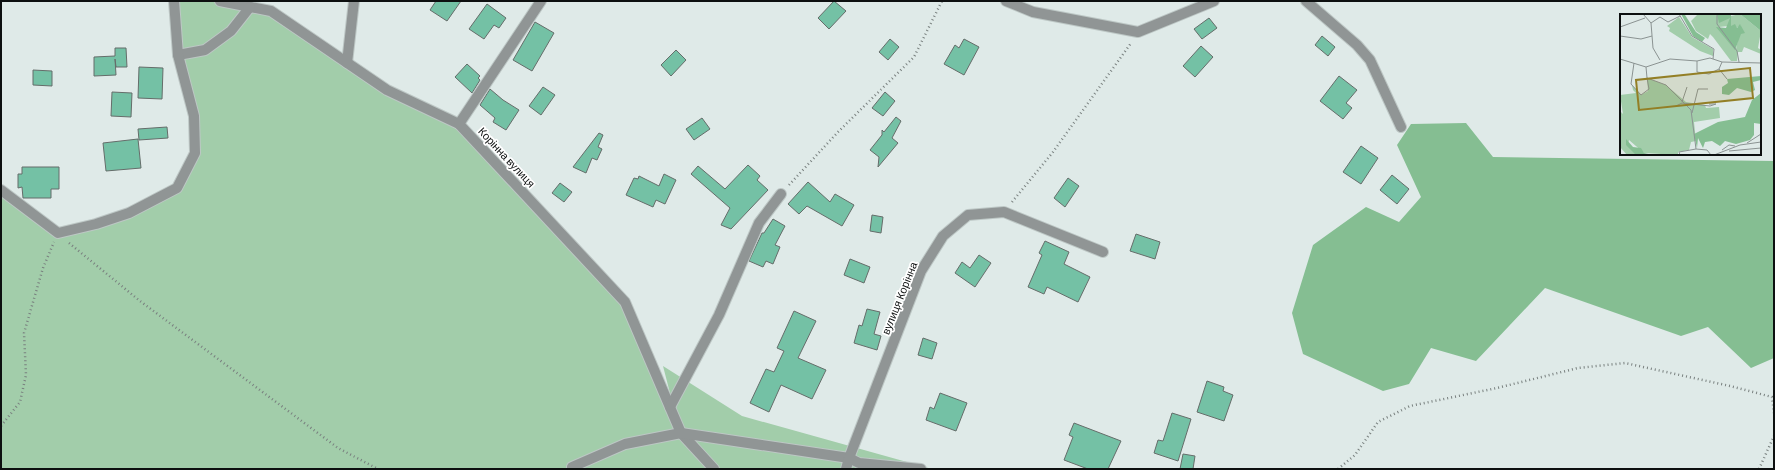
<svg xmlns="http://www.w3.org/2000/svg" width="1775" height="470" viewBox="0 0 1775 470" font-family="Barlow,sans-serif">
  <rect width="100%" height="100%" fill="#dfeae8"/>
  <path fill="#a2cdaa" d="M174,1H220L271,11L347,63L459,124L625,302L679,428L663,366L742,416L932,469H1V184L58,233L96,224L177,188L195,153Z"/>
  <path fill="#85be92" d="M1466,123L1493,157L1774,161V358L1751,368L1708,327L1681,336L1545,288L1476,361L1431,348L1409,384L1383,391L1303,354L1292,313L1313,245L1366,207L1399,222L1421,197L1397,145L1411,124Z"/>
  <g fill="#74c1a5" stroke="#656d6a">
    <path d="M436,1H461L447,21L430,10Z"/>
    <path d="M834,1L846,11L829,29L818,18Z"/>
    <path d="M487,4L506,18L499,28L494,25L484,39L469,29Z"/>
    <path d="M1209,18L1217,28L1202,39L1194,29Z"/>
    <path d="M535,22L554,33L532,71L513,60Z"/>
    <path d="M1322,36L1335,47L1328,56L1315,45Z"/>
    <path d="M890,39L899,47L888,60L879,52Z"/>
    <path d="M964,39L979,47L964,75L944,64L955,45L959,48Z"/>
    <path d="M1201,46L1213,57L1195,77L1183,66Z"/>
    <path d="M115,48H126L127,67H116L115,59L116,75L94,76V57L115,56Z"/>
    <path d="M676,50L686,60L671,76L661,65Z"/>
    <path d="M467,64L480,76L478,78L480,80L472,93L455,77Z"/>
    <path d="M139,67L163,68L162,99L138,98Z"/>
    <path d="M33,70L52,71V86L33,85Z"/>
    <path d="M1339,76L1357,90L1346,103L1352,108L1343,119L1320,101Z"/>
    <path d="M543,87L555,95L541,115L529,106Z"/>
    <path d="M490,89L503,100L519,110L506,130L493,122L495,118L480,105Z"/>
    <path d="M112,92L132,93L131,117L111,116Z"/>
    <path d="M885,92L895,101L883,116L872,108Z"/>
    <path d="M896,117L901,121L892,138L898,143L878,167L879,157L870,150L882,135V130L884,132Z"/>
    <path d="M702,118L710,129L694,140L686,129Z"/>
    <path d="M167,127L168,138L139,140L138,129Z"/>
    <path d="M599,133L603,135L598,147L602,149L597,160L592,158L586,173L573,167Z"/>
    <path d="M138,139L141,168L106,171L103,143Z"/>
    <path d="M1361,146L1378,158L1361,184L1343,172Z"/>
    <path d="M748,165L760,176L757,180L768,190L731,229L721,225L730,208L691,174L698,166L725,189Z"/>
    <path d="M22,167H59V189H51V198H23L22,187L18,188V174H22Z"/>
    <path d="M664,174L676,180L665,204L656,200L653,207L626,195L634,178L638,179L639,176L659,186Z"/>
    <path d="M1392,175L1409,189L1397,204L1380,190Z"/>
    <path d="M1068,178L1079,186L1065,207L1054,198Z"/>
    <path d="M808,182L830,202L835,194L854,205L842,226L807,206L799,214L788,204Z"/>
    <path d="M560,183L572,192L564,202L552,193Z"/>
    <path d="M872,215L883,217L881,233L870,231Z"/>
    <path d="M773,219L785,226L775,245L780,247L773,264L766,261L763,267L749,261L762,233H764Z"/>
    <path d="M1136,234L1160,242L1155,259L1130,251Z"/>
    <path d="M1045,241L1069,252L1064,264L1090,277L1078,302L1047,287L1044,294L1028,287L1042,255L1039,253Z"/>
    <path d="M979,255L991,263L975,287L955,273L962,262L970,268Z"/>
    <path d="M850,259L870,267L864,283L844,275Z"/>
    <path d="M867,309L880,312L874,334L881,336L877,350L854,343L859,325L862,326Z"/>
    <path d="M794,311L816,321L798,358L826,370L812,399L781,385L769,412L750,403L766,369L774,372L784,351L777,348Z"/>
    <path d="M923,338L937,343L932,359L918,355Z"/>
    <path d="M1207,381L1224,387L1223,391L1233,395L1224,421L1197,412Z"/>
    <path d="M940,393L967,403L956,431L926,420L930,407L934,409Z"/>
    <path d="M1172,413L1191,419L1178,461L1154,453L1158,440L1163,441Z"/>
    <path d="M1074,423L1121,441L1108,469H1088L1064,460L1073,437L1069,435Z"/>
    <path d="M1183,454L1195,456L1193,469H1180Z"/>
  </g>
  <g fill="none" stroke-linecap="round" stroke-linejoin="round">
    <defs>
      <g id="minor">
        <path d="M220,1L271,11L387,90L459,124L625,302L681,433L714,469"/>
        <path d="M1006,1L1033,12L1138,32L1214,1"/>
        <path d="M1306,1L1357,45L1370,60L1401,127"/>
        <path d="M178,55L205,50L231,31L250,7"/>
        <path d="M347,63L354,1"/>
        <path d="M459,124L541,1"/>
        <path d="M1,190L58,233L96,224L129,213L177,188L195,153L194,116L178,55L174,1"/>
        <path d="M670,407L719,315L759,223L781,194"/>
        <path d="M572,467L625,444L681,433L849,458L859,463L921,469"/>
        <path d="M846,469L849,458L921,271L943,236L968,215L1004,212L1103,252"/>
      </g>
    </defs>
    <use href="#minor" stroke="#bdc7c5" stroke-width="12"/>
    <g stroke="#79807f" stroke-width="2.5" stroke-dasharray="1 3" stroke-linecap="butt">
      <path d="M789,185L838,132L914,57L942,1"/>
      <path d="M1012,202L1053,152L1131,43"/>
      <path d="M69,243L140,301L338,448L378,469"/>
      <path d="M1,426L20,402L26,375L24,333L43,268L54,242"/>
      <path d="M1338,469L1355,455L1378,422L1410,406L1497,388L1578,368L1625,363L1730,386L1772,397L1774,413"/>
      <path d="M1759,469L1774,436"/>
    </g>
    <use href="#minor" stroke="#909595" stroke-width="10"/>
  </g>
  <g text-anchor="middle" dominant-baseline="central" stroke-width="3.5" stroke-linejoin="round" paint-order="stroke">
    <g font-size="11" fill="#0d1010" stroke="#fff">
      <text transform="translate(507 157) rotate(47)">Корінна вулиця</text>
      <text transform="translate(899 298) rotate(-68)">вулиця Корінна</text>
    </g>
  </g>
  <g transform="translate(1620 14)">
    <rect width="141" height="141" fill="#dfeae8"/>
    <path d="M78,0L111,2L120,0L141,17L138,34L141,36V40L124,33L122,38H118L117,47H111L93,23L90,20L88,25L76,17L71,7ZM111,4V12L116,14L121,11L116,35L99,13L108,12ZM59,3L72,23L93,35V42L80,37L49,17L50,14L47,12ZM27,64L46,71L66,88L85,91L86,94L99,93L100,104L74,108L76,127L71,128L69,136L58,138V141L24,139L9,126L8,131L18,140L7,141L0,133V97L3,100L0,81L16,79L13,76L12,71L21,81L28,77Z" fill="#a2cdaa" fill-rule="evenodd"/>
    <path d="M61,0H78L65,1L76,18L85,24L82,28L73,22ZM97,0H111V12L115,10L117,14L120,10L125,19L121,20L115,36L96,13L106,14L110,4L99,9ZM120,0H141V17ZM141,62V66L133,68L135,76L131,78L117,74L109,81L102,80V73L108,69L107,65ZM141,79V110L134,109V121L130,126L116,130L105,127L100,132L92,127L85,128L83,134L78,124L77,134L74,120L98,108L125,103L132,86ZM6,125L13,133L21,134L24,139L33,141H16L6,131Z" fill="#85be92"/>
    <path fill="none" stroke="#8b9392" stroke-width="1" d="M23,0L31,9L33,34L40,46M59,0L72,22L94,35L93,45M97,0V10L117,37L119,48M31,9L40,3L48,8L60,2M0,13L25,4M0,22L21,25L32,22M0,45L26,53M77,47V58L89,60L99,55L102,48M14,49L11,70L21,81L29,75L27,64M26,53L50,45L77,47L90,44L102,48L141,49M26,53L27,64L46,71L71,96L76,135M99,55L107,65M62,88L67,73M56,92L62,89L90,92L96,90H89M72,99L78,75H88M127,129L141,120M102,136L109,131L115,132M109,137L141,134M60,141L59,138L76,135L87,136L91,141M94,141L120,131L141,128"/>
    <path fill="#937f26" fill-opacity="0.15" stroke="#937f26" stroke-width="2" d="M130,54L133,84L19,96L16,66Z"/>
    <rect width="141" height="141" fill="none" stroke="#0d1010" stroke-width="2"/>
  </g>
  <rect width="1775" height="470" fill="none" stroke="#0d1010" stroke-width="4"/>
</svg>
